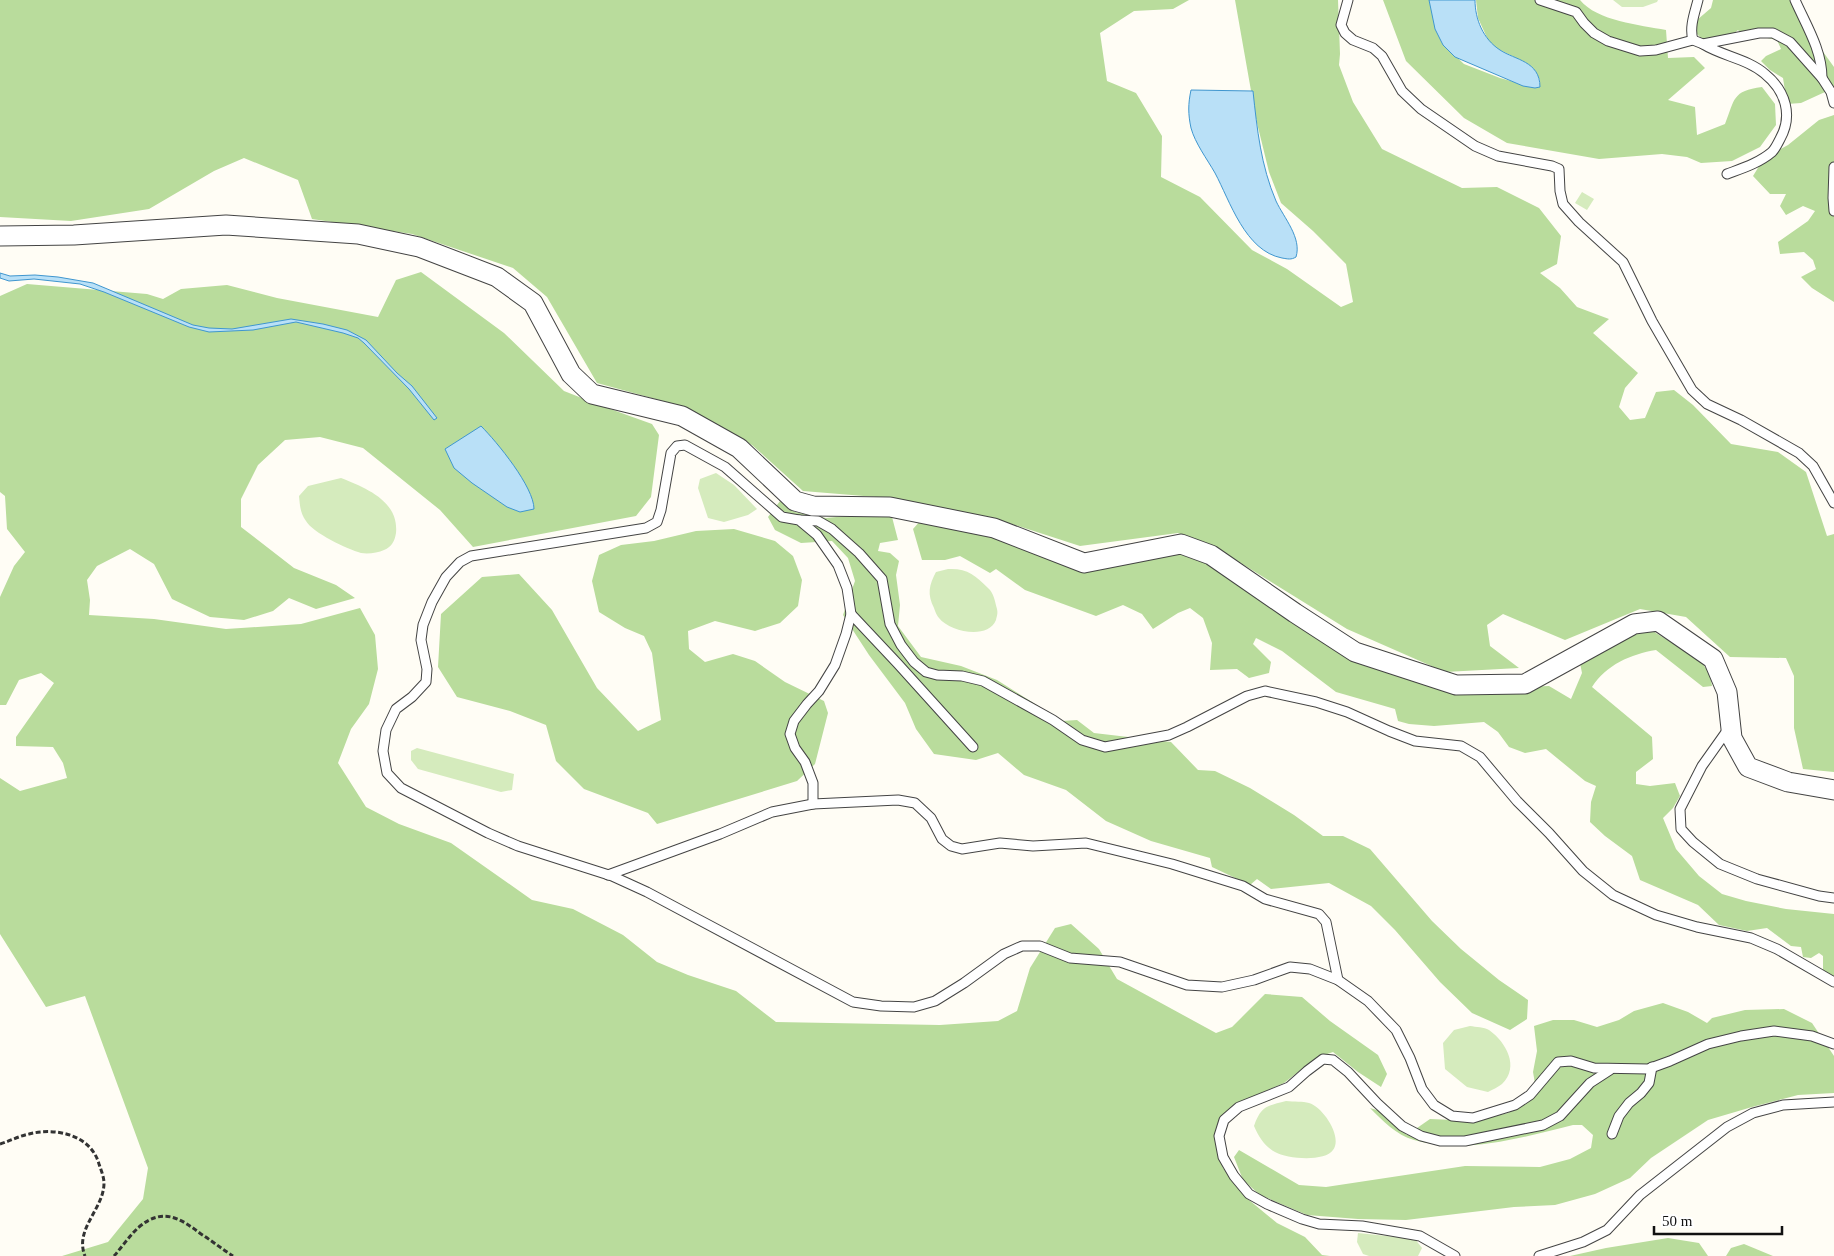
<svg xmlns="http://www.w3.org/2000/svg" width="1834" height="1256" viewBox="0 0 1834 1256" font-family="Georgia,serif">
  <rect width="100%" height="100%" fill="#fffdf5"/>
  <g fill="#d5ebbd">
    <path d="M1613,0H1658L1657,2L1643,7H1622Z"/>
    <path d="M1582,192L1594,199L1587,210L1575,203Z"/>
    <path d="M716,473L734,485L757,509L748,515L724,522L708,518L698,488L700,479Z"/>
    <path d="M341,478C366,488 399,501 396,533C395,540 392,547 384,550C378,553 368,554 361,553C347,549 313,533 306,521C300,513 300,505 299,496L308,486Z"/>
    <path d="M948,569C967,568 975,575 988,588C994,593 995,602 997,609C998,614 997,615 996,620C988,640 950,632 939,618C937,616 935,611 934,608C927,594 929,585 936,572Z"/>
    <path d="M417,748L514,774L512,790L501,792L418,769L411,760V751Z"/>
    <path d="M1470,1026C1476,1027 1484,1027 1489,1030C1506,1042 1520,1067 1502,1084C1498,1087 1492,1090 1488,1092L1467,1087L1445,1069L1443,1043L1454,1030Z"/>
    <path d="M1286,1101C1294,1102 1303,1101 1309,1103C1323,1107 1343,1137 1333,1150C1325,1162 1287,1159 1275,1152C1264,1146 1259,1137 1254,1126C1261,1106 1267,1106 1286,1101Z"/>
    <path d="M1358,1233L1415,1239L1422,1248L1418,1256H1369L1363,1254L1357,1242Z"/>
  </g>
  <g fill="#b9dc9c">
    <path d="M0,0H1189L1173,9L1134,11L1100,33L1107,81L1136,93L1162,136L1161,177L1200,197L1252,250L1287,269L1341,307L1353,302L1346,264L1313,231L1281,203L1269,172L1256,119L1235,0H1338L1340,54L1339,65L1353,102L1382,149L1462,188L1497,187L1539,208L1561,236L1557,264L1540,273L1560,288L1577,307L1609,319L1593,333L1638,373L1625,388L1619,407L1630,420L1645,418L1656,392L1674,390L1693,405L1731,444L1778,452L1806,472L1827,536L1834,534V772L1803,769L1794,728V676L1786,658L1730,657L1686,617L1640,609L1565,640L1503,614L1487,625L1490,646L1519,668L1445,672L1347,629L1236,560L1178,533L1080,546L1012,524L888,498L803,491L752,445L681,406L597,383L547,297L513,268L412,234L312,219L298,180L244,158L214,171L149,209L71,221L0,217Z"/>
    <path d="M1383,0H1431L1442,43L1464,64L1500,78L1525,85L1539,86L1540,80L1526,63L1498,49L1489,42L1478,18L1476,0H1580C1597,21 1640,25 1666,30L1668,58L1694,57L1705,68L1668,100L1695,107L1697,135L1725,124C1735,99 1732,91 1762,87L1775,104L1776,125L1760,147L1732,161L1701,163L1687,157L1662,154L1599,159L1507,143L1464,118L1406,61Z"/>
    <path d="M1713,0H1795L1808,31L1834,67V102L1825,92L1801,103L1787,104L1783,78L1770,70L1761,61L1766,56L1781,49L1777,40L1762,37L1746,39L1738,30L1724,42L1706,44L1690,26L1711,8Z"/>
    <path d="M1834,115V302L1812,288L1801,277L1816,269L1813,260L1804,252L1780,254L1778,242L1808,221L1815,211L1803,206L1786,215L1780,206L1786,194H1770L1753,176L1764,158L1788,145L1819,120Z"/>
    <path d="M421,272L504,333L564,391L602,406L652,424L659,435L651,497L636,516L473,547L440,510L363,448L320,437L285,440L258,465L241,499V527L294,568L336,585L355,598L316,609L289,598L273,611L244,620L210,617L172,599L154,564L130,549L97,566L87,580L90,600L89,615L154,619L226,629L301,624L360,608L375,635L378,669L369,704L351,729L338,763L366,807L399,824L451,843L532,900L573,909L623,935L657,962L688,975L736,991L776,1022L940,1025L998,1021L1017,1011L1030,968L1055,928L1071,924L1099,949L1117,979L1216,1033L1232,1027L1265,994L1302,997L1330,1021L1378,1055L1387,1074L1381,1087L1358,1072L1333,1052L1316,1058L1284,1083L1239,1103L1220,1118L1215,1140L1223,1168L1249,1200L1277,1223L1305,1237L1322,1255L1330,1256H62L108,1242L143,1199L148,1168L85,996L46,1007L0,934V778L20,791L67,778L63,763L53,747L16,746V737L54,683L41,673L19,680L6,705H0V597L14,566L25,552L7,529L5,496L0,492V296L27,284L147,294L163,299L181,289L227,285L277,298L378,317L396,280Z"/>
    <path d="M780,501L795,512L826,518L868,514L892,517L898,540L880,543L878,551L890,553L899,561L896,575L900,605L898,626L921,657L961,666L997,680L1062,721L1077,720L1094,733L1171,742L1198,770L1215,771L1250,788L1294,815L1323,836H1343L1370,849L1432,921L1461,949L1499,980L1528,1000L1527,1019L1510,1030L1472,1013L1440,982L1395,930L1371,906L1329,883L1271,889L1257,879L1250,885L1212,867L1210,858L1151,841L1106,821L1066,790L1024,775L998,753L976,760L934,754L916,729L905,703L869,655L843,615L855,581L848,558L832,541L801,543L775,530L768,517Z"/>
    <path d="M921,520L975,528L1074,565L1176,551L1196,554L1354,657L1457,690L1549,686L1571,699L1582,673L1580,663L1634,633L1651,630L1700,660L1710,674L1712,686L1703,687L1656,650C1631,654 1606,665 1592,687L1652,737L1653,759L1636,772V784L1650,786L1675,783L1680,796L1673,808L1663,818L1676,849L1699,876L1722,894L1746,901L1786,909L1834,914V978L1823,972V956L1819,953L1811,958L1803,957L1801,947L1791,946L1767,928L1747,931L1719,925L1698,905L1640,880L1632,856L1605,836L1590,822L1591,802L1596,786L1585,781L1546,749L1525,753L1509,747L1498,732L1484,722L1434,726L1409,724L1398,721L1395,709L1336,692L1282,651L1256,638L1253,644L1271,662L1269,673L1249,678L1237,669L1210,670L1212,643L1203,618L1190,608L1178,613L1153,629L1142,614L1123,605L1096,616L1025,590L996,569L990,573L960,556L945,560H922L913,529Z"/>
    <path d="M734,529L775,541L793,556L802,580L798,606L780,623L755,631L715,621L688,631L689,649L705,662L733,654L755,661L785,682L824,701L828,713L815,764L797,781L657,824L648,813L584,789L556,761L546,725L510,711L457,697L438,667L441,614L482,577L519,574L552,610L597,688L638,731L661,720L652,653L644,636L625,628L599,612L592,581L599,555L621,545L654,541L696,531Z"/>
    <path d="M1663,1003L1688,1012L1707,1023L1712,1018L1745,1010L1784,1009L1812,1023L1834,1056V1093L1798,1095L1752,1107L1708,1120L1651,1158L1630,1178L1595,1194L1555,1205L1514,1207L1406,1220L1358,1219L1307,1215L1260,1195L1243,1180L1234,1157L1239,1150L1299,1185L1326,1187L1465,1166L1540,1167L1570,1159L1591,1148L1593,1135L1582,1125H1573C1524,1137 1464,1155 1414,1140C1396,1135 1383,1121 1370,1108L1380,1111L1407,1135L1430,1119L1476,1121L1508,1113L1537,1095L1533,1072L1537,1051L1534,1026L1553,1020H1574L1597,1027L1619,1020L1634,1011Z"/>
    <path d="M1668,1238L1699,1243L1708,1256H1570L1606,1248Z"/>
    <path d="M1744,1244L1773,1256H1726L1731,1248Z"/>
  </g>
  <g fill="#b9e0f7" stroke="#3f96cf">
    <path d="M1429,0H1475C1475,19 1483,39 1500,50C1515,60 1540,61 1540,87L1535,88L1523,86L1455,57L1443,45L1435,29Z"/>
    <path d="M1191,90L1253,91C1257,129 1261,166 1276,201C1284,218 1302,238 1296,257C1291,260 1288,259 1282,258C1245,251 1230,201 1215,173C1207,159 1195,143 1191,128C1188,114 1188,104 1191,90Z"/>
    <path d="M0,273L10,276L35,275L58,277L93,283L193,325L209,328L232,329L291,319L323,324L347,330L366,340L397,373L412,386L437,418L434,420L409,389L364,343L358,338L343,333L296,322L253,330L209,332L189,327L104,292L80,284L34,279L9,281L0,278Z"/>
    <path d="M481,426C497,442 534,487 534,509L520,512L507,507L472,483L454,468L445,449Z"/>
  </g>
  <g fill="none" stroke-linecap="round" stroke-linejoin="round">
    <defs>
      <g id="service">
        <path d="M1348,0L1341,25L1345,33L1353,40L1373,48L1382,56L1402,91L1421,109L1475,146L1498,156L1552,166L1559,169L1560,191L1563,204L1579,222L1623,262L1652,321L1692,390L1707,404L1741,420L1799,453L1813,466L1834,503"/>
        <path d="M1540,0L1576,12L1584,23L1594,33L1608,41L1640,51L1656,50L1693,40L1703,44L1759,33H1773L1790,42L1822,78L1831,92L1834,103"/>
        <path d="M1795,0C1806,25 1822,50 1822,78"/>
        <path d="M1693,40C1689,27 1695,12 1698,0"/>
        <path d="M1703,44C1722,56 1748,59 1765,74C1786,91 1793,116 1780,139C1778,143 1775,149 1772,152C1759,163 1743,168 1727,174"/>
        <path d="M1834,167L1833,198L1834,211"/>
        <path d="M799,520L818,521L832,529L859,553L882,579L890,624L901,645L914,662L926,672L937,675L962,676L983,681L1053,720L1082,740L1105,747L1169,735L1187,727L1247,696L1265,691L1316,702L1347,712L1389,731L1415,741L1461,746L1480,757L1517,801L1549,833L1583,871L1613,895L1656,915L1697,927L1751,938L1777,949L1834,982"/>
        <path d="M851,614L898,664L973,747"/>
        <path d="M1729,728L1702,766L1680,809L1681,829L1693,842L1720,864L1757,879L1819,896L1834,898"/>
        <path d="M813,804V783L805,762L795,748L790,734L794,721L807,704L819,691L835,665L846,634L851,614L847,588L838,565L817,535L799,520L782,517L725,467L685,445L677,446L671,453L661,510L657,522L646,528L471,556L460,562L446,577L432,602L423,625L421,640L427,669L426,682L412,697L396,709L386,730L383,751L387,773L401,788L488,833L518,846L612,876L647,892L853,1002L881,1006L914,1007L935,1001L964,983L1004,954L1022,946H1040L1070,958L1120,962L1187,985L1222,987L1254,980L1290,967L1310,969L1338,980L1368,1001L1396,1030L1410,1058L1422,1089L1434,1105L1452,1116L1473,1118L1515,1105L1530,1095L1558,1062L1571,1061L1594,1068L1648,1069L1670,1061L1708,1044L1741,1036L1774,1031L1812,1036L1834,1044"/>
        <path d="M608,875L720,834L772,812L813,804L898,800L915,803L931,818L942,839L951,846L962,849L1000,843L1033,846L1086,843L1172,864L1243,886L1265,899L1319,914L1326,922L1338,980"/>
        <path d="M1612,1134L1619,1116L1629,1103L1641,1093L1649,1083L1652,1067"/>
        <path d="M1455,1256L1420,1236L1362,1226L1319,1224L1302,1219L1267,1204L1249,1194L1234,1176L1223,1157L1219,1136L1224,1120L1239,1107L1289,1087L1307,1071L1323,1059L1333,1060L1348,1072L1377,1103L1402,1126L1421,1136L1440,1141H1465L1543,1125L1560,1116L1590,1083L1610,1070"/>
        <path d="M1539,1256L1583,1242L1607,1230L1640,1195L1727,1127L1753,1113L1783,1105L1834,1102"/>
      </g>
      <path id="minor" d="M0,236L74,235L226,225L358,234L419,247L497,277L533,303L571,374L592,394L682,416L739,448L795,501L813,506L890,507L994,528L1084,563L1181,544L1211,555L1295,613L1355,652L1456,685L1525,684L1634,624L1658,621L1713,659L1727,692L1732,738L1748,767L1788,782L1834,790"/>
    </defs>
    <use href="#service" stroke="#444" stroke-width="11"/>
    <use href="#minor" stroke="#444" stroke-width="21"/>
    <g stroke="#333" stroke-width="3" stroke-dasharray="5 2.5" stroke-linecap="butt">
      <path d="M0,1144C10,1141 19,1136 29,1134C56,1127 91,1135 99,1164C101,1170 104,1177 104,1183C104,1209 74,1229 85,1256"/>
      <path d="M114,1256C122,1247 130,1235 139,1227C163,1207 180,1218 201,1234C212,1241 222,1249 233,1256"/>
    </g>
    <use href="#service" stroke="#fff" stroke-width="9"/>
    <use href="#minor" stroke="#fff" stroke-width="19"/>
  </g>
  <path d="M1654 1226v8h128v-8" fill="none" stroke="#111111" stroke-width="2.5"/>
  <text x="1662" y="1226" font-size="15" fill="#111111" stroke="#ffffff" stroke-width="4" paint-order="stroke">50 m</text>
</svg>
